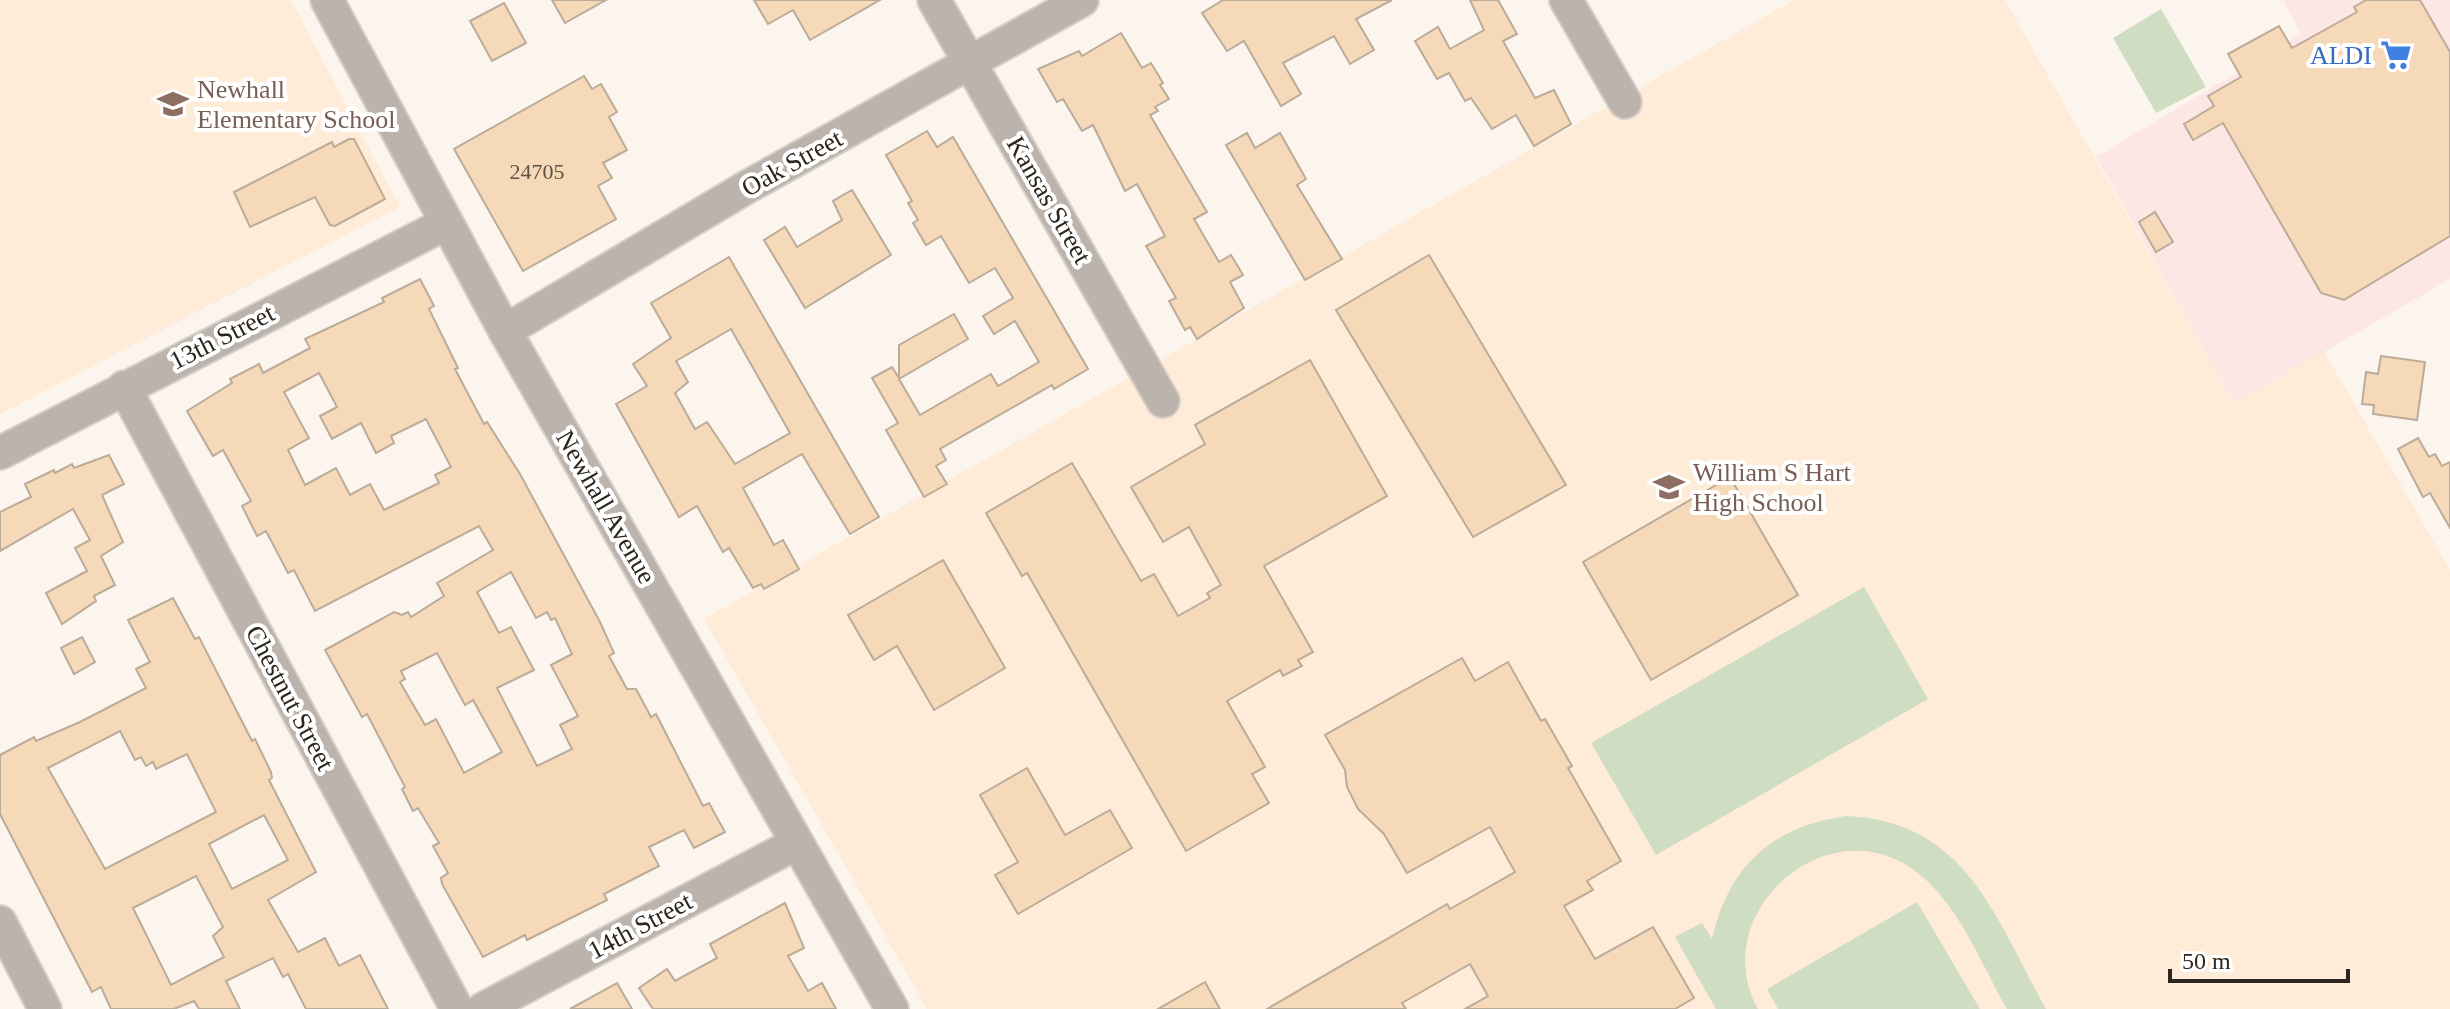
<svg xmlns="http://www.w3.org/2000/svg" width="2450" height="1009" viewBox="0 0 2450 1009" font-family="Georgia,serif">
  <rect width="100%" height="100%" fill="#fcf5ee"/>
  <path fill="#fde7e4" d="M2283,0H2450V279L2234,404L2096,157L2301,34Z"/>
  <g fill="#ffecd8">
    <path d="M0,0H291L400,207L0,414Z"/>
    <path d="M1794,0H2005L2234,403L2324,351L2450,570V1009H927L704,619Z"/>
  </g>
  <g fill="#cfddc3">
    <path d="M2161,9L2206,87L2156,113L2113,38Z"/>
    <path d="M1864,587L1928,699L1656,855L1591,743Z"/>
    <path d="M1846,816C1967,821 1995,918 2046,1009H2007C1980,962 1957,899 1911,868C1823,808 1706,916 1758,1009H1716L1675,937L1702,923L1712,939C1729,866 1771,827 1846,816Z"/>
    <path d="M1917,902L1980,1009H1778L1767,989Z"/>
  </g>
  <g fill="#f6d9b8" stroke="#bbab99" stroke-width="2" fill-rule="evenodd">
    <path d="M552,0H606L565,23Z"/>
    <path d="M754,0H880L810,40L793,10L768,24Z"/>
    <path d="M1223,0H1392L1356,19L1374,50L1350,64L1334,36L1283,63L1301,94L1281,106L1244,41L1227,51L1202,13Z"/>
    <path d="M1470,0H1498L1517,34L1503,41L1535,98L1554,90L1571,124L1534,146L1516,115L1492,129L1471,98L1465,101L1449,73L1437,79L1415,41L1438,27L1450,49L1484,30Z"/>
    <path d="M2366,0H2420L2450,52V236L2344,300L2321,293L2223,123L2193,140L2184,124L2214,106L2208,96L2241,77L2228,54L2279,26L2292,48L2357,12L2354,7Z"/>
    <path d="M504,3L526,43L492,61L470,21Z"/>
    <path d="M1121,33L1142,68L1151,63L1163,83L1160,85L1169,99L1155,107L1158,111L1150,115L1207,212L1194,219L1219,262L1231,255L1243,275L1230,282L1244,308L1197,339L1190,327L1185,330L1169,301L1176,298L1146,246L1165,236L1137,184L1125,191L1093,125L1082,131L1063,99L1057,102L1038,69L1079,51L1082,56Z"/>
    <path d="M584,76L592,89L601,84L617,112L609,117L627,150L603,163L612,178L598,186L616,219L523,271L454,149Z"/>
    <path d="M927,131L937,147L953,137L1088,369L1054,389L1052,385L940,449L946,460L936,466L947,484L924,497L886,430L898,423L872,378L892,367L899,378V345L954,314L968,339L899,379L920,415L991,374L998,386L1039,362L1015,321L994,334L983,316L1013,298L995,268L969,283L941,236L926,245L913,223L918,220L908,203L912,201L886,155Z"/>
    <path d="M1247,133L1255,148L1280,133L1306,179L1297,185L1342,259L1305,280L1226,145Z"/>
    <path d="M349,139H354L385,199L335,226L330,225L315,197L250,227L234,192L332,142L334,147Z"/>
    <path d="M852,190L891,255L805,308L764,240L785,227L797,247L842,220L833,201Z"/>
    <path d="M2155,212L2173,242L2156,252L2139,222Z"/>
    <path d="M1429,255L1566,485L1473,537L1336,310Z"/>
    <path d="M729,257L879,517L850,534L802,454L743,488L774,545L783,540L799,569L764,589L761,584L753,588L729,548L723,552L697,506L679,517L616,404L647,386L633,364L671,338L651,303ZM731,329L790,433L735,464L707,422L695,429L675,393L688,382L676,361Z"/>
    <path d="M420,279L434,306L429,309L458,368L455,369L484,424L487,422L520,474L600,622L614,653L609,656L627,689H636L651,717L656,714L703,806L709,803L725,832L694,848L684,830L649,847L659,866L604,894L607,900L527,940L525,935L483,957L442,884L441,878L448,873L433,846L439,843L418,808L413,811L402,789L405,787L367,714L362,717L325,650L394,612L402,615L408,612L411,617L444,596L437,583L493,550L479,526L315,611L294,570L288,573L266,531L257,536L242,506L251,501L223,450L213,456L187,411L232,383L230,379L259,364L263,373L310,348L305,339L384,302L382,298ZM319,373L337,407L320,416L332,439L361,423L376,453L394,443L391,436L426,419L451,467L435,475L439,483L384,510L370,484L350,495L336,468L305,485L288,450L309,438L284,392ZM511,572L536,618L547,612L551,620L555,618L572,654L551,665L578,716L560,725L572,749L537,766L497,688L534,670L511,627L499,633L477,592ZM437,653L465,705L473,700L502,752L464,773L436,719L425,725L400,682L405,679L401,671Z"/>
    <path d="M2381,356L2425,362L2417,420L2373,414L2374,405L2362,404L2366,372L2378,374Z"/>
    <path d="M1310,360L1387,496L1264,566L1313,652L1298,660L1302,666L1283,676L1280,670L1227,701L1265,767L1252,774L1269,803L1186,851L1027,573L1022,576L986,513L1072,463L1141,581L1154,574L1178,616L1210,598L1207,593L1221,585L1189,527L1163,542L1131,487L1205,444L1195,425Z"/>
    <path d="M2418,438L2429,457L2435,454L2442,466L2450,462V528L2430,493L2423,497L2398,449Z"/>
    <path d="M109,455L124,484L102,495L123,542L101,556L115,585L94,596L96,601L62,624L46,593L87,571L75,548L90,540L73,509L0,551V512L31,497L25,484L54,470L55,473L72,464L74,468Z"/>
    <path d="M1730,477L1798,595L1651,680L1583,562Z"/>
    <path d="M943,560L1005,668L934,710L897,646L874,660L848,615Z"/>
    <path d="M173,598L195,639L199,637L252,741L255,739L271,772L272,778L269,780L316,872L268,900L298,952L325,938L339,966L360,955L388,1009H306L288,974L283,977L273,958L226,981L240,1009H199L194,1001L174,1009H111L101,987L92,992L76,961L0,814V755L34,737L36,741L80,722L146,688L136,669L150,662L128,620ZM120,731L135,760L141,757L146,766L153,762L156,769L187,754L216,812L105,869L48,768ZM264,815L288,860L232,889L209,844ZM196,876L223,927L213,936L224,957L171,985L133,908Z"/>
    <path d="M82,637L95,662L74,674L61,648Z"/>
    <path d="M1462,658L1475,681L1508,662L1541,721L1545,719L1572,766L1568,768L1621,861L1587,881L1593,890L1564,906L1595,959L1653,927L1694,998L1675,1009H1465L1488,996L1470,964L1402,1003L1406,1009H1267L1447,904L1450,909L1515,872L1490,827L1407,873L1384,834L1358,809L1347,787L1345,770L1325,735Z"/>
    <path d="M1027,768L1065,835L1110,810L1132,848L1018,914L995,875L1018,862L980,795Z"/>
    <path d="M785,903L804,948L788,956L808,991L822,983L836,1009H653L639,988L667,969L675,981L717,958L710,944Z"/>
    <path d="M1205,982L1220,1009H1158Z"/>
    <path d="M617,983L632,1009H570Z"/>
  </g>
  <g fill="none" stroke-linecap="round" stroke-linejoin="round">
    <defs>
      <g id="minor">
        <path d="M327,0L505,331L892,1009"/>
        <path d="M934,0L1163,401"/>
        <path d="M1566,0L1625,102"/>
        <path d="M505,331L747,187L1082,0"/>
        <path d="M124,387L457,1009"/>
        <path d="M0,453L445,224"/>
        <path d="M0,922L45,1009"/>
        <path d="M483,1009L797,843"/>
      </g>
    </defs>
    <use href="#minor" stroke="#d7d0c9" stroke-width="36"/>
    <use href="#minor" stroke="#bcb3ac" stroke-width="32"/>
  </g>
  <defs>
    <symbol id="supermarket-bare" viewBox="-9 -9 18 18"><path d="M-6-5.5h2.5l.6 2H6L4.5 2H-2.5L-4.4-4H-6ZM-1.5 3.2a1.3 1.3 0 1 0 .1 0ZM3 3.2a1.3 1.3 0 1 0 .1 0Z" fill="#3f7fe0" stroke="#fff" stroke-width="2.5" paint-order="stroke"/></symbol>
    <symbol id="school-bare" viewBox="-9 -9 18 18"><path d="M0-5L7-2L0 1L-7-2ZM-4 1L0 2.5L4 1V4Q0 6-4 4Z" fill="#8d6e63" stroke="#fff" stroke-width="2.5" paint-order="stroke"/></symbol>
  </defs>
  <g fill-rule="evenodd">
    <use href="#supermarket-bare" x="2374" y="33" width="44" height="44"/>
    <use href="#school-bare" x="151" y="82" width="44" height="44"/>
    <use href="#school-bare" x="1647" y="465" width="44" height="44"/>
  </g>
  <g text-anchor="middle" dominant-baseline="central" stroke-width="8" stroke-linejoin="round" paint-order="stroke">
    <g font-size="22" fill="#5f5345">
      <text x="537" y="171">24705</text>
    </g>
    <g font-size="26" fill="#366cbe" stroke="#fff" text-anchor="end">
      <text x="2372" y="55">ALDI</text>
    </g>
    <g font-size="26" fill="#785e54" stroke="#fff" text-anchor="start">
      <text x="197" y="89">Newhall<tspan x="197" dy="30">Elementary School</tspan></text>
      <text x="1693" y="472">William S Hart<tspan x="1693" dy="30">High School</tspan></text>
    </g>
    <g font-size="26" fill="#2d261f" stroke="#fff">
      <text transform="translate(792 163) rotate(-29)">Oak Street</text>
      <text transform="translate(1049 200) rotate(60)">Kansas Street</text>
      <text transform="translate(222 337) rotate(-27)">13th Street</text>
      <text transform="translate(606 507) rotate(60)">Newhall Avenue</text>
      <text transform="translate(290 698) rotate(62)">Chestnut Street</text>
      <text transform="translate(640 926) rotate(-28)">14th Street</text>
    </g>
  </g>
  <path d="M2170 969v12h178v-12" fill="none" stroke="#2d261f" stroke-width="4"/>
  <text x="2182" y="969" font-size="24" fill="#2d261f" stroke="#ffffff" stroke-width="6" paint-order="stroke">50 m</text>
</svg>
